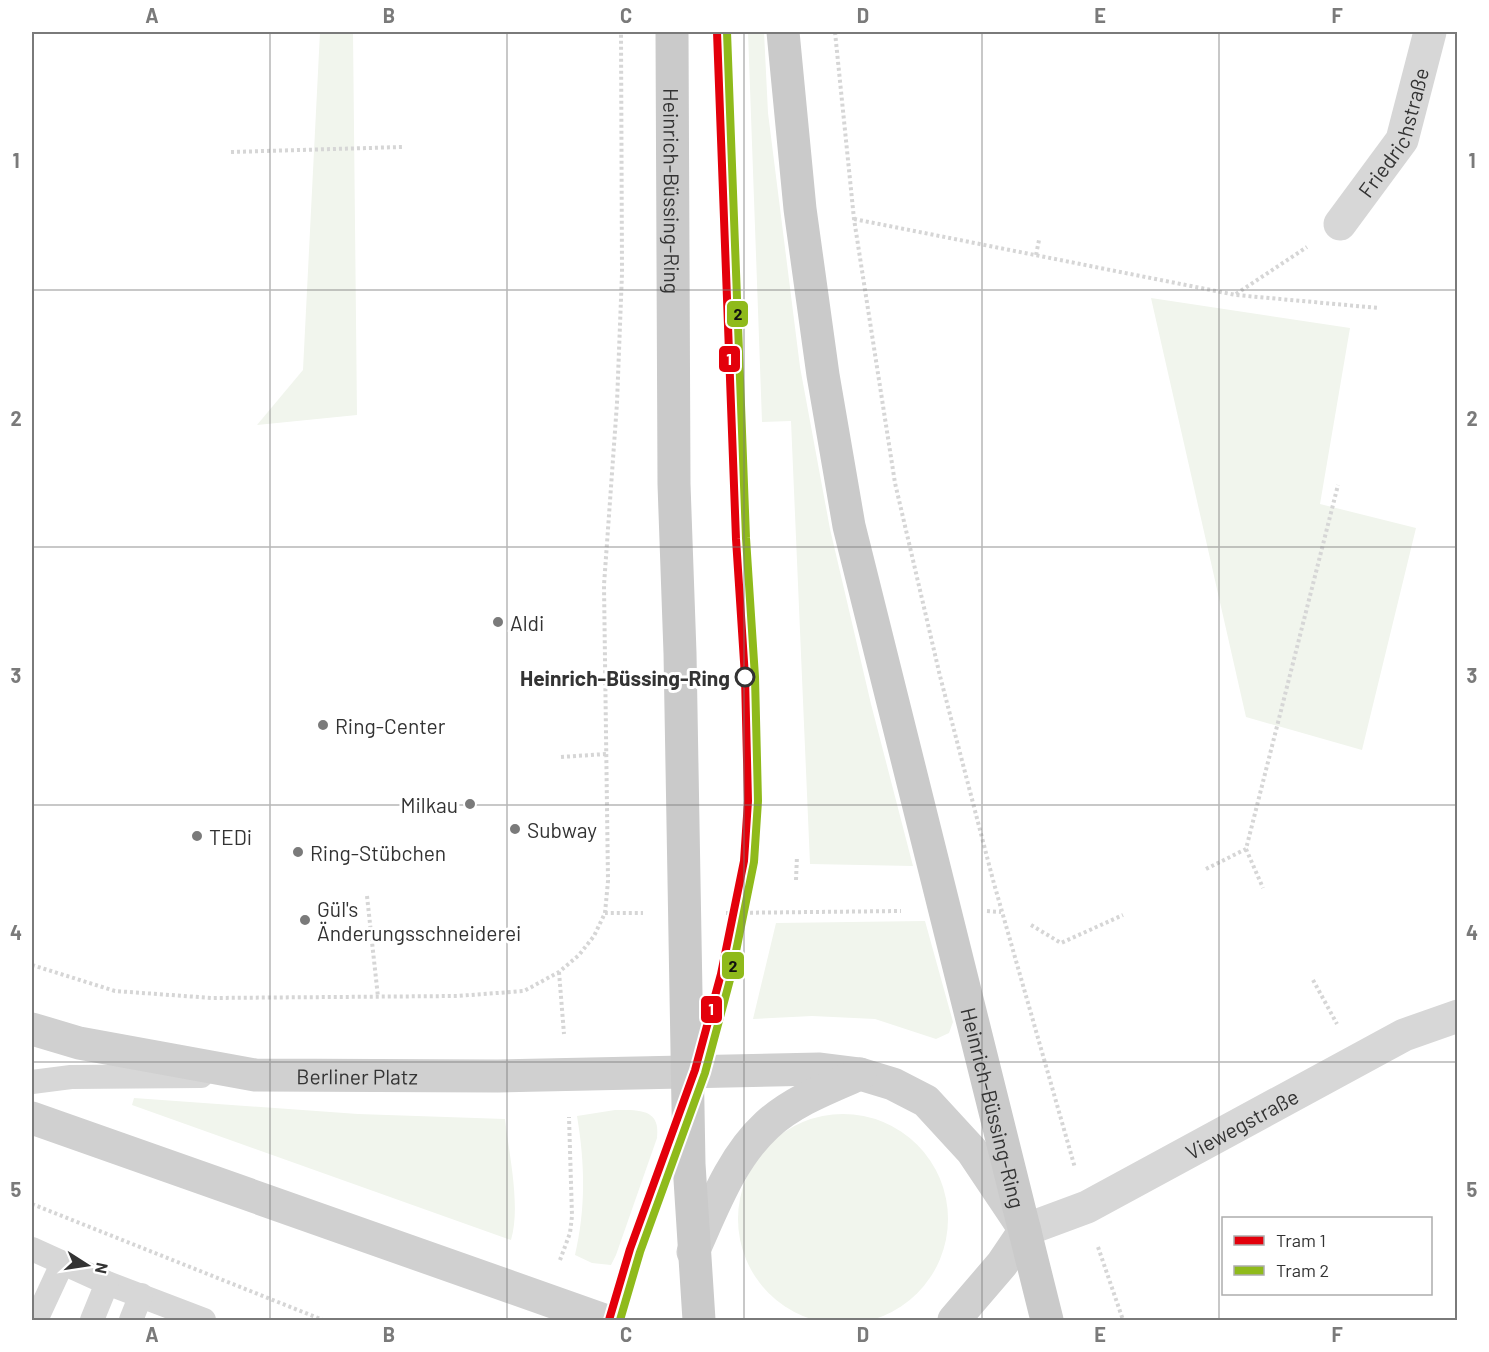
<svg xmlns="http://www.w3.org/2000/svg" width="1489" height="1352" viewBox="0 0 1489 1352" font-family="Barlow,sans-serif">
  <rect width="100%" height="100%" fill="#fff"/>
  <g fill="#f1f5ed">
    <path d="M320,32H353L357,415L257,425L303,370Z"/>
    <path d="M748,32H764L768,113L800,367L830,529L871,704L913,866L810,864L791,421L762,422Z"/>
    <path d="M1151,298L1350,328L1320,504L1416,528L1362,750L1246,717Z"/>
    <path d="M925,921L953,1022L949,1033L936,1039L875,1019L812,1016L753,1019L776,923Z"/>
    <path d="M134,1098L358,1114L505,1119C509,1155 521,1206 511,1240L132,1105Z"/>
    <path d="M615,1110C638,1110 661,1108 657,1138L616,1255L611,1265L592,1263L575,1255C586,1208 585,1164 577,1116Z"/>
    <circle cx="843" cy="1219" r="105"/>
  </g>
  <g fill="none" stroke-linecap="round" stroke-linejoin="round">
    <g stroke="#d6d6d6" stroke-width="4" stroke-dasharray="3 3" stroke-linecap="butt">
      <path d="M835,32L854,219L895,483L940,676L993,880L1075,1168"/>
      <path d="M231,152L402,147"/>
      <path d="M854,219L1236,295L1379,308"/>
      <path d="M1036,255L1039,240"/>
      <path d="M1236,294L1307,247"/>
      <path d="M561,757L606,754"/>
      <path d="M1246,849L1263,888"/>
      <path d="M1206,869L1246,849L1338,485"/>
      <path d="M796,880L797,856"/>
      <path d="M367,896L378,997"/>
      <path d="M987,911L1001,912"/>
      <path d="M605,913L608,881L604,585L617,403L622,273L621,32"/>
      <path d="M726,913L901,911"/>
      <path d="M1031,925L1061,943L1123,915"/>
      <path d="M32,965L115,991L212,998L457,996L524,991L559,972L579,955L594,936L605,913H643"/>
      <path d="M559,972L564,1034"/>
      <path d="M1313,980L1337,1024"/>
      <path d="M32,1204L323,1320"/>
      <path d="M1098,1247L1123,1320"/>
      <path d="M560,1260L570,1233L572,1216L569,1117"/>
    </g>
    <g stroke="#d7d7d7" stroke-width="24">
      <path d="M32,1082L71,1077L201,1076"/>
      <path d="M32,1249L107,1283L204,1320"/>
      <path d="M36,1320L62,1264"/>
      <path d="M92,1320L107,1283"/>
      <path d="M131,1320L141,1295"/>
    </g>
    <g stroke="#d7d7d7" stroke-width="33">
      <path id="s1" d="M1340,224L1402,140L1430,32"/>
      <path id="s2" d="M1025,1230L1087,1207L1404,1035L1458,1016"/>
    </g>
    <g stroke="#d0d0d0" stroke-width="33">
      <path id="s3" d="M32,1029L79,1043L255,1075L498,1076L820,1069L860,1074L893,1084L926,1101L972,1151L1025,1230L1002,1264L954,1320"/>
      <path d="M32,1118L604,1320"/>
      <path d="M693,1252C713,1208 731,1158 767,1125C793,1101 828,1088 860,1074"/>
    </g>
    <g stroke="#cacaca" stroke-width="33">
      <path id="s4" d="M672,32L674,484L680,653L689,1164L699,1320"/>
      <path id="s5" d="M783,32L800,209L823,375L849,526L1047,1320"/>
    </g>
    <defs>
      <path id="tram-1" d="M609,1320L630,1249L695,1070L721,974L744,861L748,801L745,677L736,539L717,32"/>
      <path id="tram-2" d="M620,1320L640,1252L705,1073L731,976L754,862L758,801L755,677L746,538L727,32"/>
    </defs>
    <use href="#tram-1" stroke="#fff" stroke-width="12"/>
    <use href="#tram-2" stroke="#fff" stroke-width="12"/>
    <use href="#tram-1" stroke="#e3000b" stroke-width="8"/>
    <use href="#tram-2" stroke="#8fba1b" stroke-width="8"/>
  </g>
  <path fill="none" stroke="#7a7a7a" stroke-width="1.5" stroke-opacity="0.55" d="M270,32V1320M507,32V1320M744,32V1320M982,32V1320M1219,32V1320M32,290H1458M32,547H1458M32,805H1458M32,1062H1458"/>
  <g fill="#7a7a7a" stroke="#fff" stroke-width="2">
    <circle cx="498" cy="622" r="6"/>
    <circle cx="323" cy="725" r="6"/>
    <circle cx="470" cy="804" r="6"/>
    <circle cx="515" cy="829" r="6"/>
    <circle cx="197" cy="836" r="6"/>
    <circle cx="298" cy="852" r="6"/>
    <circle cx="305" cy="920" r="6"/>
  </g>
  <circle fill="#fff" stroke="#333" stroke-width="3" cx="745" cy="677" r="9"/>
  <g text-anchor="middle" dominant-baseline="central" stroke-width="6" stroke-linejoin="round" paint-order="stroke">
    <g font-size="21" fill="#333" stroke="#fff">
      <text stroke="none"><textPath href="#s1" startOffset="108">Friedrichstraße</textPath></text>
      <text stroke="none"><textPath href="#s4" startOffset="159">Heinrich-Büssing-Ring</textPath></text>
      <text stroke="none"><textPath href="#s3" startOffset="330">Berliner Platz</textPath></text>
      <text stroke="none"><textPath href="#s5" startOffset="1098">Heinrich-Büssing-Ring</textPath></text>
      <text stroke="none"><textPath href="#s2" startOffset="242">Viewegstraße</textPath></text>
    </g>
    <g font-size="21" fill="#333" stroke="#fff" text-anchor="start">
      <text x="510" y="622">Aldi</text>
      <text x="335" y="725">Ring-Center</text>
      <text x="458" y="804" text-anchor="end">Milkau</text>
      <text x="527" y="829">Subway</text>
      <text x="209" y="836">TEDi</text>
      <text x="310" y="852">Ring-Stübchen</text>
      <text x="317" y="908">Gül's<tspan x="317" dy="24">Änderungsschneiderei</tspan></text>
    </g>
    <g font-size="21" font-weight="bold" fill="#333" stroke="#fff" text-anchor="end">
      <text x="730" y="677">Heinrich-Büssing-Ring</text>
    </g>
  </g>
  <g stroke="#fff" stroke-width="2">
    <rect x="726" y="300" width="23" height="28" rx="6" fill="#8fba1b"/>
    <rect x="718" y="345" width="23" height="28" rx="6" fill="#e3000b"/>
    <rect x="721" y="951" width="24" height="29" rx="6" fill="#8fba1b"/>
    <rect x="700" y="995" width="23" height="29" rx="6" fill="#e3000b"/>
  </g>
  <g font-size="16" text-anchor="middle" font-weight="bold" fill="#fff">
    <text x="729" y="365">1</text>
    <text x="711" y="1015">1</text>
  </g>
  <g font-size="16" text-anchor="middle" font-weight="bold" fill="#111">
    <text x="738" y="320">2</text>
    <text x="733" y="972">2</text>
  </g>
  <rect width="1489" height="1352" fill="none" stroke="#ffffff" stroke-width="66"/>
  <rect x="1222" y="1217" width="210" height="78" fill="#ffffff" stroke="#adadad" stroke-width="1.5"/>
  <rect x="1234" y="1236" width="30" height="9" fill="#e3000b" stroke="#adadad" stroke-width="1.5"/>
  <text x="1276" y="1247" font-size="18" fill="#333333">Tram 1</text>
  <rect x="1234" y="1266" width="30" height="9" fill="#8fba1b" stroke="#adadad" stroke-width="1.5"/>
  <text x="1276" y="1277" font-size="18" fill="#333333">Tram 2</text>
  <g transform="translate(87 1265) rotate(102)" stroke="#ffffff" stroke-width="4.5" paint-order="stroke">
  <path d="M0-4.5L10 22L0 15L-10 22Z" fill="#333333"/>
  <text y="-9" font-size="16" font-weight="bold" text-anchor="middle" fill="#333333">N</text>
  </g>
  <rect x="33" y="33" width="1423" height="1286" fill="none" stroke="#7a7a7a" stroke-width="2"/>
  <g font-size="20" text-anchor="middle" font-weight="bold" fill="#7a7a7a">
    <text x="152" y="23">A</text>
    <text x="389" y="23">B</text>
    <text x="626" y="23">C</text>
    <text x="863" y="23">D</text>
    <text x="1100" y="23">E</text>
    <text x="1337" y="23">F</text>
    <text x="16" y="168">1</text>
    <text x="1472" y="168">1</text>
    <text x="16" y="426">2</text>
    <text x="1472" y="426">2</text>
    <text x="16" y="683">3</text>
    <text x="1472" y="683">3</text>
    <text x="16" y="940">4</text>
    <text x="1472" y="940">4</text>
    <text x="16" y="1197">5</text>
    <text x="1472" y="1197">5</text>
    <text x="152" y="1342">A</text>
    <text x="389" y="1342">B</text>
    <text x="626" y="1342">C</text>
    <text x="863" y="1342">D</text>
    <text x="1100" y="1342">E</text>
    <text x="1337" y="1342">F</text>
  </g>
</svg>
